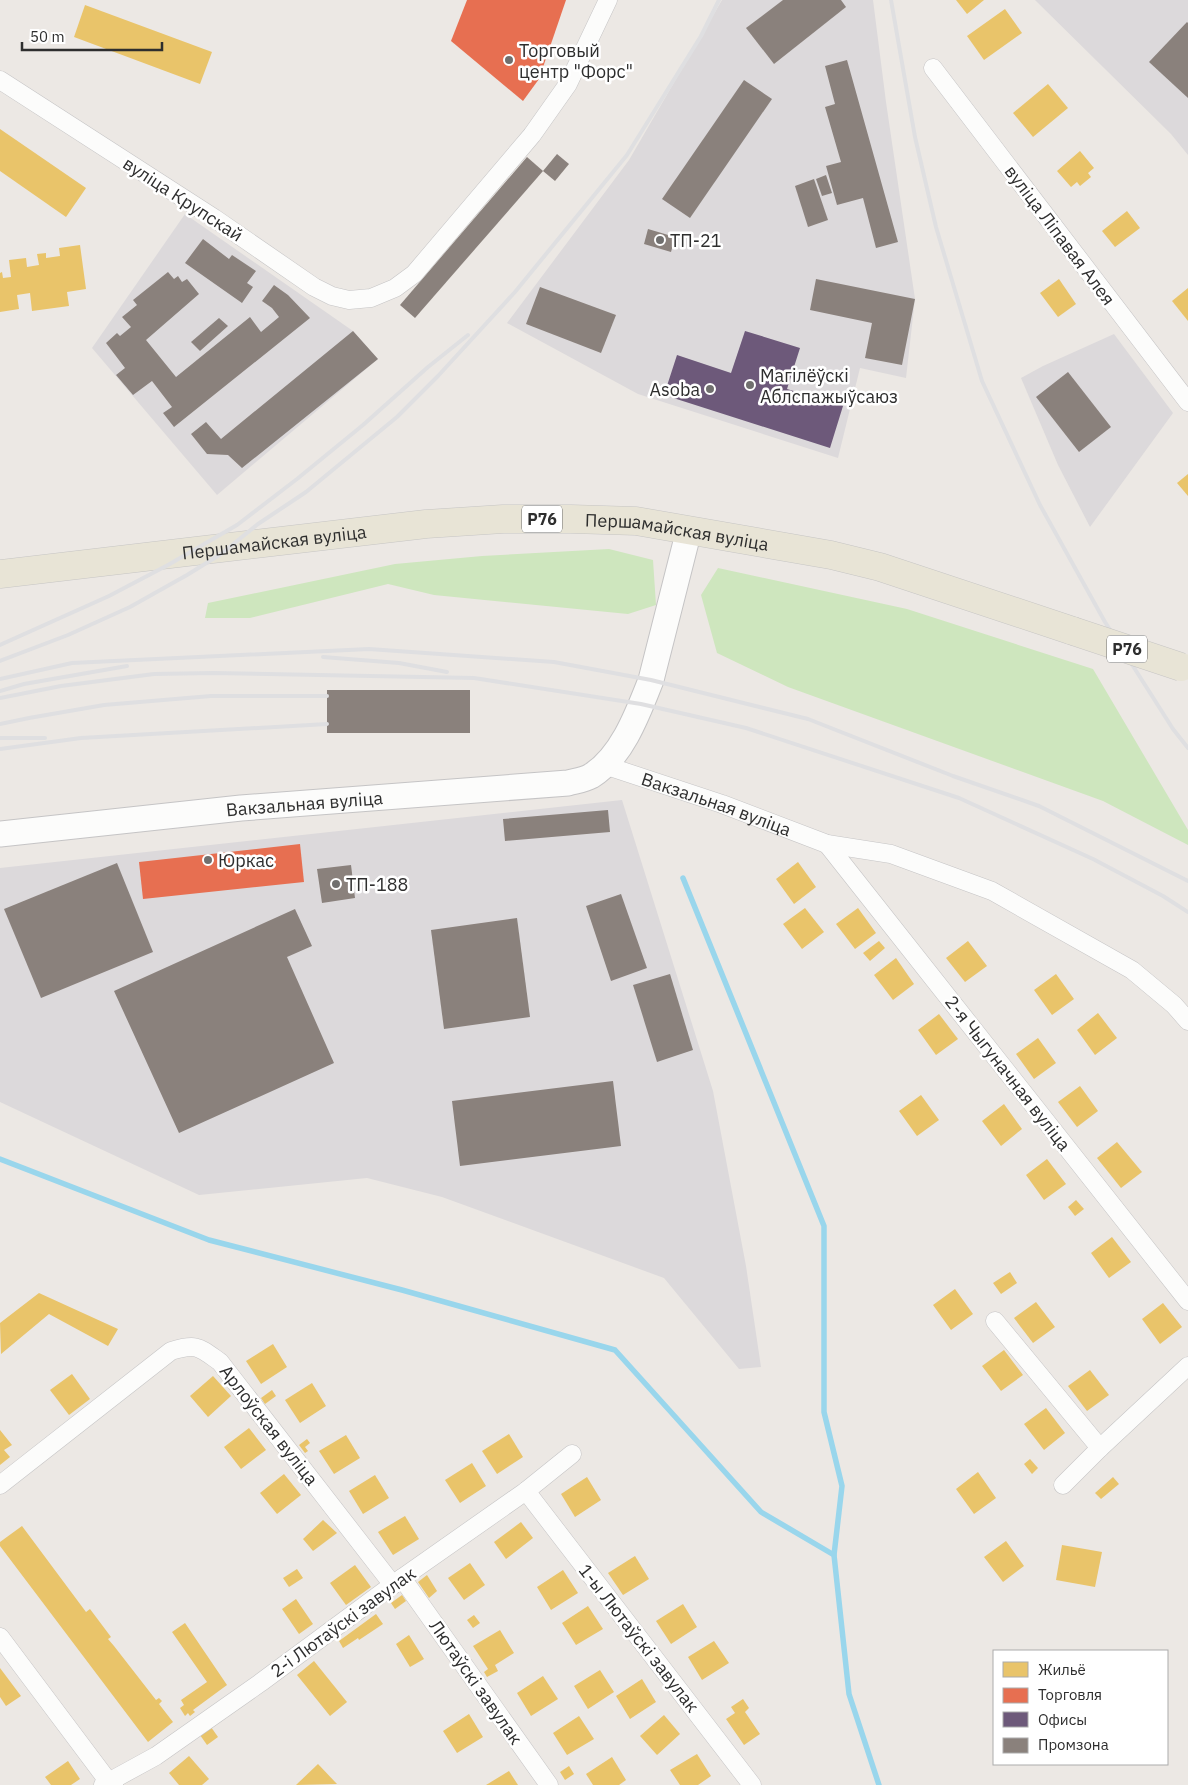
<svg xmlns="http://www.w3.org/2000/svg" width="1188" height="1785" viewBox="0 0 1188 1785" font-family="'IBM Plex Sans',sans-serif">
  <rect width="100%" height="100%" fill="#ece8e4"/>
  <g fill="#dcd9db">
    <path d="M722,0H873L886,102L915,299L906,378L860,368L838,458L638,394L507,323L629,160Z"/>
    <path d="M1035,0H1188V155L1171,134Z"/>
    <path d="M185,214L353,331L378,359L217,495L92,348Z"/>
    <path d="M1114,334L1173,413L1090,527L1058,465L1021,378L1043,366Z"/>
    <path d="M622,800L713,1091L746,1266L761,1367L739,1369L664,1278L442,1197L367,1178L199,1195L0,1102V868Z"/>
  </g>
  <g fill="#cee6be">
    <path d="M609,549L653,560L656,605L628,614L434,595L388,584L250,618H205L208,603L395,564L482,556Z"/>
    <path d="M718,568L907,609L1093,669L1188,830V845L1103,801L788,687L717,653L701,595Z"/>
  </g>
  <g fill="#e9c46a">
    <path d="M956,0H984L967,14Z"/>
    <path d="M85,5L212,52L200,84L74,37Z"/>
    <path d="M1005,9L1022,33L984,60L967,36Z"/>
    <path d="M1048,84L1068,108L1033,137L1013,113Z"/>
    <path d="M0,129L86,188L66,217L0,171Z"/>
    <path d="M1080,151L1094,168L1088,173L1091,177L1080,186L1077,182L1071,187L1057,171Z"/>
    <path d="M1127,211L1140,228L1115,247L1102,231Z"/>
    <path d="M80,245L86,289L67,292L69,306L32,311L30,293L17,295L19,309L0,312V273L2,272L3,278L11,277L9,260L26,258L27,267L39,265L37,254L46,253V258L60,256L59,248Z"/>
    <path d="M1059,279L1076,304L1058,317L1040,293Z"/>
    <path d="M1188,288V321L1172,301Z"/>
    <path d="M1188,474V496L1177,483Z"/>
    <path d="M798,862L816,887L794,904L776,879Z"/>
    <path d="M805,908L824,932L802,949L783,924Z"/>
    <path d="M858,908L876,933L855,949L836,924Z"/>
    <path d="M879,941L885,948L870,961L863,953Z"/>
    <path d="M968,941L987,966L965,982L946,958Z"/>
    <path d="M896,958L914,984L893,1000L874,975Z"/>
    <path d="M1056,974L1074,999L1052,1015L1034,990Z"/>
    <path d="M1098,1013L1117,1038L1095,1055L1077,1030Z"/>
    <path d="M939,1014L958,1039L936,1055L918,1030Z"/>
    <path d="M1038,1038L1056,1063L1034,1079L1016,1054Z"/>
    <path d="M1080,1086L1098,1111L1077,1127L1058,1102Z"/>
    <path d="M921,1095L939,1120L917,1136L899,1111Z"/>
    <path d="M1004,1104L1022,1129L1001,1146L982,1121Z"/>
    <path d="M1117,1142L1142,1172L1121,1188L1097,1158Z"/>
    <path d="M1047,1159L1066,1184L1044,1200L1026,1175Z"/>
    <path d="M1076,1200L1084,1209L1075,1216L1068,1207Z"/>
    <path d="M1112,1237L1131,1262L1109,1278L1091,1253Z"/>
    <path d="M1010,1272L1017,1283L1001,1294L993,1283Z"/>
    <path d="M955,1289L973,1314L951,1330L933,1305Z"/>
    <path d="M39,1293L118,1329L108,1346L49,1314L1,1354L0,1323Z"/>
    <path d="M1036,1302L1055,1327L1033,1343L1014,1318Z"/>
    <path d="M1163,1303L1182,1327L1160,1344L1142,1319Z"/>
    <path d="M273,1344L287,1367L261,1384L246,1361Z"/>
    <path d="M1004,1350L1023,1375L1001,1391L982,1366Z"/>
    <path d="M1090,1370L1109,1395L1087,1411L1068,1386Z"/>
    <path d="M72,1374L90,1399L69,1415L50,1390Z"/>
    <path d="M213,1376L231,1396L208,1417L190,1396Z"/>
    <path d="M312,1383L326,1406L300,1423L285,1400Z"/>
    <path d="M272,1390L276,1396L265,1404L261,1398Z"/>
    <path d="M1046,1408L1065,1433L1044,1450L1024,1424Z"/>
    <path d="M249,1428L266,1450L241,1469L224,1447Z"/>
    <path d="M0,1430L12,1445L4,1450L10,1457L0,1465Z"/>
    <path d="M509,1434L523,1457L497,1474L482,1451Z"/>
    <path d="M346,1435L360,1458L334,1474L319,1451Z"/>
    <path d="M307,1439L310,1443L305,1447L308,1451L305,1453L299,1445Z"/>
    <path d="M1030,1459L1038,1468L1032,1474L1024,1464Z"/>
    <path d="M472,1463L486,1486L460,1503L445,1480Z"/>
    <path d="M978,1472L996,1498L974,1514L956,1489Z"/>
    <path d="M284,1474L301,1495L277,1514L260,1493Z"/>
    <path d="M375,1475L389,1498L363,1514L349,1491Z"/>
    <path d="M587,1477L601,1500L575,1517L561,1494Z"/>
    <path d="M1113,1477L1119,1484L1101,1499L1095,1493Z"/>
    <path d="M405,1516L419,1539L393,1555L378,1532Z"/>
    <path d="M323,1520L337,1533L313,1551L303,1539Z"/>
    <path d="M521,1522L533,1538L506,1559L494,1542Z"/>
    <path d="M22,1526L86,1612L90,1609L111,1637L108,1639L114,1646L156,1700L159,1698L162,1701L159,1704L173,1722L148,1742L0,1546V1542Z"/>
    <path d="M1006,1541L1024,1566L1003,1582L984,1557Z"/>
    <path d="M1062,1545L1102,1552L1095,1587L1056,1580Z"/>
    <path d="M635,1556L649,1579L623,1595L608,1573Z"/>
    <path d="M470,1563L485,1585L464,1600L448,1578Z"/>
    <path d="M355,1565L371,1587L346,1605L330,1583Z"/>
    <path d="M297,1569L303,1578L289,1587L283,1578Z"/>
    <path d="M563,1570L578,1593L551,1610L537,1587Z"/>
    <path d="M427,1575L437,1591L429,1598L418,1582Z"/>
    <path d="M402,1595L406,1601L395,1609L391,1603Z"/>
    <path d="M296,1599L313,1624L299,1634L282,1609Z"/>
    <path d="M683,1604L697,1627L671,1644L656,1621Z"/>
    <path d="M588,1606L603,1629L576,1645L562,1623Z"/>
    <path d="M376,1614L383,1624L359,1640L358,1638L343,1648L339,1641Z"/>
    <path d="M474,1615L480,1623L473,1628L467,1620Z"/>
    <path d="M185,1623L227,1685L193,1710L195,1712L190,1716L188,1713L185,1716L180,1708L184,1705L181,1700L207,1682L172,1632Z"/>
    <path d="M500,1630L514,1653L495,1665L498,1671L487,1677L484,1672L488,1669L473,1646Z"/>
    <path d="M409,1635L424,1659L410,1667L396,1644Z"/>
    <path d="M714,1641L729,1663L702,1680L688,1657Z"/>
    <path d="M314,1661L347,1702L330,1716L297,1675Z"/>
    <path d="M0,1668L21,1696L6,1706L0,1697Z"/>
    <path d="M600,1670L614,1692L588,1709L574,1686Z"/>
    <path d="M543,1676L558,1699L531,1716L517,1693Z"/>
    <path d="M642,1679L656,1702L630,1719L616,1696Z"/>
    <path d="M743,1699L749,1708L745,1712L760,1734L744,1745L726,1719L735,1713L731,1707Z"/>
    <path d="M469,1714L483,1737L457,1753L443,1731Z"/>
    <path d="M664,1715L680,1734L657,1755L640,1736Z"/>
    <path d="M579,1716L594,1739L567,1755L553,1733Z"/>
    <path d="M211,1727L218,1737L207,1745L200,1735Z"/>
    <path d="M697,1754L711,1776L698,1785H680L670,1770Z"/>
    <path d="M189,1756L209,1779L202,1785H179L169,1773Z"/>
    <path d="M612,1757L626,1780L619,1785H593L586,1774Z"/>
    <path d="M68,1761L80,1779L71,1785H51L45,1777Z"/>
    <path d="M318,1764L337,1784L296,1785Z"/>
    <path d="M569,1766L574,1774L565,1780L560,1772Z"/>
    <path d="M509,1771L518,1785H486Z"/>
  </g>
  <g fill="#e76f51">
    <path d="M467,0H566L539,79L523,101L451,41Z"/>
    <path d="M300,844L304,882L143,899L139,862Z"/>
  </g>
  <path fill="#6d597a" d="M745,331L800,348L787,389L843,406L830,448L664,395L677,355L731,373Z"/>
  <g fill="#8a817c">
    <path d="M783,0H841L846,7L774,64L746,28Z"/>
    <path d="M1187,22L1188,23V98L1149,62Z"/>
    <path d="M847,60L898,242L876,248L863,198L837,205L826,166L841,162L825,107L835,104L825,66Z"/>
    <path d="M744,80L772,99L690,218L662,199Z"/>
    <path d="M557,154L569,164L555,181L543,171Z"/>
    <path d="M527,157L543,171L415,318L400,305Z"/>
    <path d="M826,175L832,193L822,196L816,179Z"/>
    <path d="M814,179L828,220L808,227L795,186Z"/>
    <path d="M648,229L675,237L671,252L644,244Z"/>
    <path d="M203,239L229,259L232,255L256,271L247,283L253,287L242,303L185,263Z"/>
    <path d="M168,272L174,279L178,276L182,282L187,279L199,294L146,340L176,377L250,317L261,332L279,317L272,308L262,301L274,285L288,295L310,318L174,427L163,413L172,407L152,381L133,395L116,375L125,368L106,343L117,333L120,336L131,327L122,317L137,305L133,300Z"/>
    <path d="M816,279L915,299L902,365L865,358L872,323L810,310Z"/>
    <path d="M540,287L616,315L601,353L526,324Z"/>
    <path d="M219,318L228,326L200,351L191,342Z"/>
    <path d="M353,331L378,359L242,468L228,455L207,454L191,434L206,422L221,439Z"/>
    <path d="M1068,372L1111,427L1079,452L1036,397Z"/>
    <rect x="327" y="690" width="143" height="43"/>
    <path d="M608,810L610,832L505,841L503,819Z"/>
    <path d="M117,863L153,952L41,998L4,909Z"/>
    <path d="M351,865L355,898L322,903L317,869Z"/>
    <path d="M621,894L647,968L611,981L586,906Z"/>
    <path d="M295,909L312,946L287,957L334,1063L179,1133L114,991Z"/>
    <path d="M517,918L530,1017L444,1029L431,930Z"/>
    <path d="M670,974L693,1050L657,1062L633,985Z"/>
    <path d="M613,1081L621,1146L460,1166L452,1101Z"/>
  </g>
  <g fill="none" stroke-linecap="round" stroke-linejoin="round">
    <g stroke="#99d6ec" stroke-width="5.5">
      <path d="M683,878L824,1226V1412L842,1486L834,1555"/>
      <path d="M0,1159L209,1240L402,1290L615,1350L761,1512L834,1555L849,1694L879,1785"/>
    </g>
    <defs>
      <g id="minor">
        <path d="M933,68L1188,402"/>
        <path d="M0,80L214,218L314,287L332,296L349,300L371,298L395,288L414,274L532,135L568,84L608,0"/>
        <path id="s1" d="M604,765L722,804L827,844L891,854L992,891L1132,970L1174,1005L1188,1021"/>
        <path d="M827,844L1188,1301"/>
        <path d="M995,1321L1100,1448"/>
        <path d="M0,1485L171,1351C197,1343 199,1347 220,1362L393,1585"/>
        <path d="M1063,1485L1100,1448L1188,1366"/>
        <path d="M526,1491L752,1785"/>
        <path d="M402,1578L549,1785"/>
        <path d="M0,1637L108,1781L114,1785"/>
        <path d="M103,1785L156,1756L260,1683L402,1578L526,1491L572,1454"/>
      </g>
      <g id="secondary">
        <path id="s2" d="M0,834L241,808L568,783C575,781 584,780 591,776C622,757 638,713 651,680L689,530"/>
      </g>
      <g id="primary">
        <path id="s3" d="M0,574L426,524L503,519H571L636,521L831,555L880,567L1073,631"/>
      </g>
    </defs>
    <use href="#minor" stroke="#c5c4c5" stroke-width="19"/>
    <use href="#secondary" stroke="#c5c4c5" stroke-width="27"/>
    <use href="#primary" stroke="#c6c5c4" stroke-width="29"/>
    <use href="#minor" stroke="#fcfcfb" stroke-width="18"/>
    <use href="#secondary" stroke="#fcfcfb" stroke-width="25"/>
    <use href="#primary" stroke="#e8e4d6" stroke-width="28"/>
    <g stroke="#dfdfe1" stroke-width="4">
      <path d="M891,0L915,137L936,227L982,381L1040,505L1105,622L1173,729L1188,748"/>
      <path d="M0,645L109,596L168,565L237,525L297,479L363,425L428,367L468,335"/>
      <path d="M323,657L399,663L447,672"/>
      <path d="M0,661L68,635L130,607L187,575L221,554L258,524L306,492L397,417L438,376L515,292L627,155L701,36L719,0"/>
      <path d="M0,679L72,663L369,649L554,662L651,680L808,719L953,776L1039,806L1188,881"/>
      <path d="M0,691L24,684L127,666"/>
      <path d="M0,698L61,686L154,674L213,673L474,678L641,704L746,728L959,798L1093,859L1163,896L1188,912"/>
      <path d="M0,724L29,718L104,705L211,696H327"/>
      <path d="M0,738H45"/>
      <path d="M0,749L81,738L327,724"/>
    </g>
    <defs>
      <path id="primary-bridge" d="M1073,631L1181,667"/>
    </defs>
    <use href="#primary-bridge" stroke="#c6c5c4" stroke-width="29" stroke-linecap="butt"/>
    <use href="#primary-bridge" stroke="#e8e4d6" stroke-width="28"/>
  </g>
  <g fill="#706f6e" stroke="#fff" stroke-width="2">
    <circle cx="509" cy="60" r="5"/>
    <circle cx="660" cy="240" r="5"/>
    <circle cx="750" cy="385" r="5"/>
    <circle cx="710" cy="389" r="5"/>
    <circle cx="208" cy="860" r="5"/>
    <circle cx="336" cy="884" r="5"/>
  </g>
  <g text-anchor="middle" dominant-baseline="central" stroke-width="5" stroke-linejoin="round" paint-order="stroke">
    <g fill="#fff" stroke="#6d6d6d" stroke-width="1">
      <rect x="522" y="505.5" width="40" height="27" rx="4"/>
      <rect x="1107" y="635.5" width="40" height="27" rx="4"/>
    </g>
    <g font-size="16" font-weight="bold" fill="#2e2e2e">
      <text x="542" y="519">Р76</text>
      <text x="1127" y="649">Р76</text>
    </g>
    <g font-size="18" fill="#2e2e2e" stroke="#fff" text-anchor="start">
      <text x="519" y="50">Торговый<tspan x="519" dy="21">центр "Форс"</tspan></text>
      <text x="670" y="240">ТП-21</text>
      <text x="760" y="375">Магілёўскі<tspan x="760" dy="21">Аблспажыўсаюз</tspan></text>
      <text x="700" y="389" text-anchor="end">Asoba</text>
      <text x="218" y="860">Юркас</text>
      <text x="346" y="884">ТП-188</text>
    </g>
    <g font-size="18" fill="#2e2e2e" stroke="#fff">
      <text transform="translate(183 199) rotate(33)">вуліца Крупскай</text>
      <text transform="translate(1060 235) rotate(53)">вуліца Ліпавая Алея</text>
      <text stroke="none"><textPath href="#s3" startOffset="681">Першамайская вуліца</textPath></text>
      <text stroke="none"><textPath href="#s3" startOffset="276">Першамайская вуліца</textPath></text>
      <text stroke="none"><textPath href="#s2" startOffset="306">Вакзальная вуліца</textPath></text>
      <text stroke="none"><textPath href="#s1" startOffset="119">Вакзальная вуліца</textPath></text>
      <text transform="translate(1008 1073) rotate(52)">2-я Чыгуначная вуліца</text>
      <text transform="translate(269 1425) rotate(52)">Арлоўская вуліца</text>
      <text transform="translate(343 1622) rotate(-36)">2-і Лютаўскі завулак</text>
      <text transform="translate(639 1638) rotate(52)">1-ы Лютаўскі завулак</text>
      <text transform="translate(476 1682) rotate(55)">Лютаўскі завулак</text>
    </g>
  </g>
  <rect x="993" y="1650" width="175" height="115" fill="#ffffff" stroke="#ababab"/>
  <rect x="1003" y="1662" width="25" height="15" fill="#e9c46a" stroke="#ababab"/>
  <text x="1038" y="1675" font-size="15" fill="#2e2e2e">Жильё</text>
  <rect x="1003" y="1688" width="25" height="15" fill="#e76f51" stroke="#ababab"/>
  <text x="1038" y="1700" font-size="15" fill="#2e2e2e">Торговля</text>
  <rect x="1003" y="1712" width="25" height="15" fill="#6d597a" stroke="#ababab"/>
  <text x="1038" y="1725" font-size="15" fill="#2e2e2e">Офисы</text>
  <rect x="1003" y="1738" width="25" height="15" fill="#8a817c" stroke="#ababab"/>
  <text x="1038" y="1750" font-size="15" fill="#2e2e2e">Промзона</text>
  <path d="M22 42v8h140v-8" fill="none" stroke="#2e2e2e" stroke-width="2.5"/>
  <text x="30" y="42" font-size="15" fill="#2e2e2e" stroke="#ffffff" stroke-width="4" paint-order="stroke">50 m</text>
</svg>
